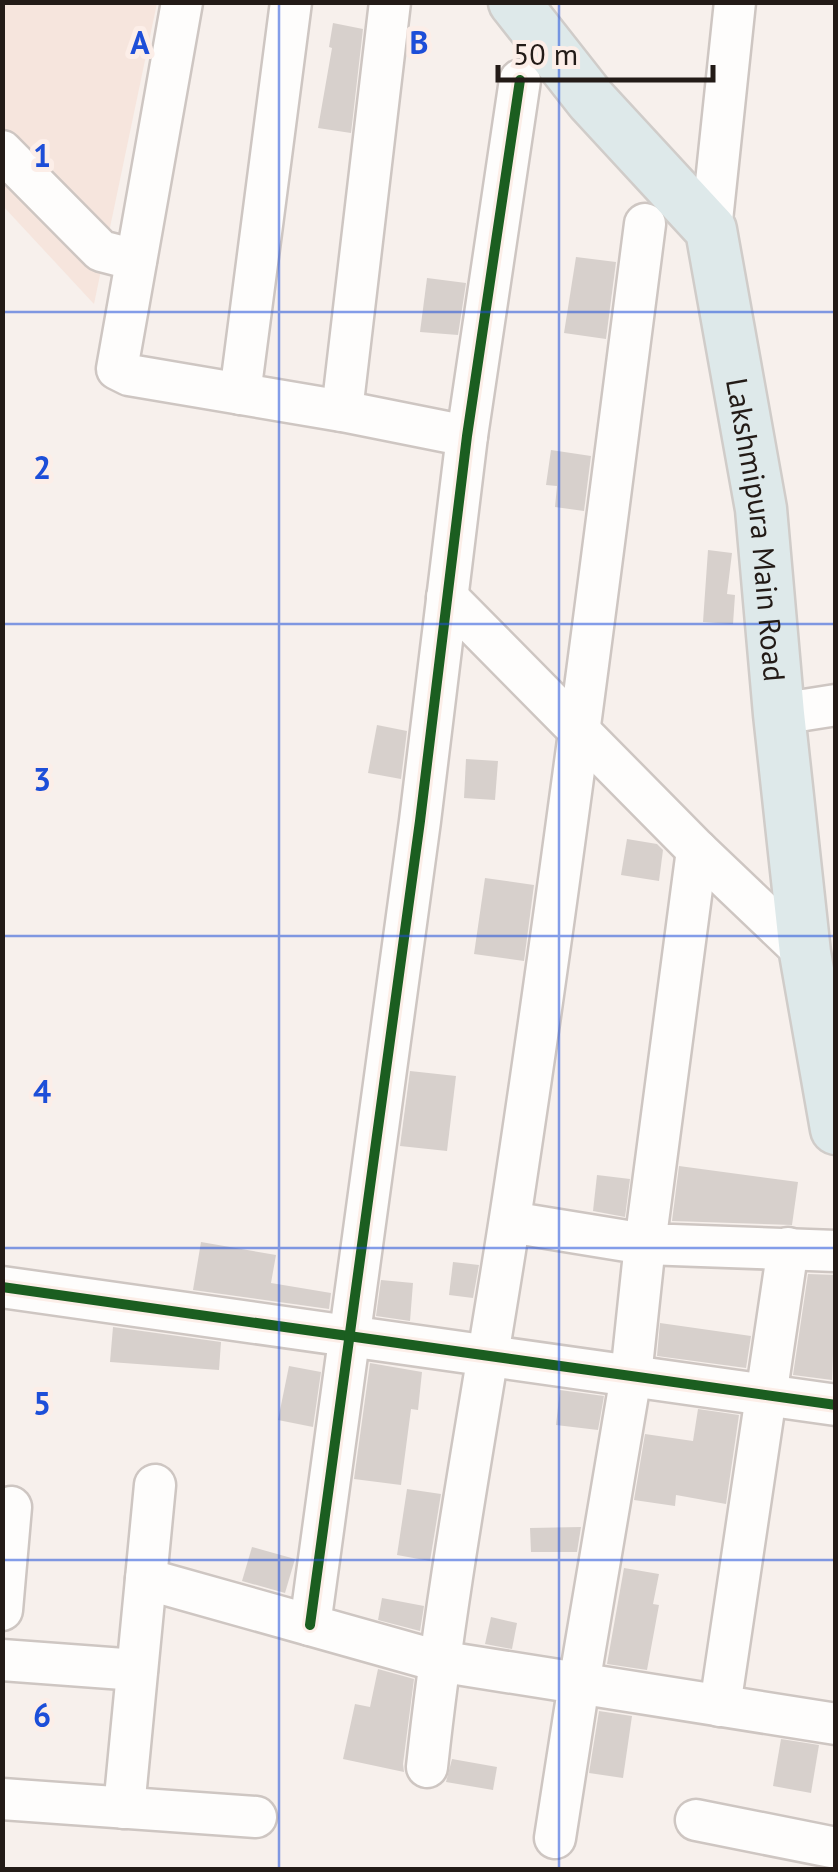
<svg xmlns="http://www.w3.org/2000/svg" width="838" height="1872" viewBox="0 0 838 1872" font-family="'PT Sans',sans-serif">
  <rect width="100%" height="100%" fill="#f7f0ec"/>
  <path fill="#f6e5dd" d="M3,3H157L94,304L3,206Z"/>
  <g fill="#d7d0cc">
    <path d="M333,23L363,29L351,133L318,128L332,48L329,47Z"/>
    <path d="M576,257L616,262L606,339L564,333Z"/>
    <path d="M427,278L466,283L458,335L420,332Z"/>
    <path d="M551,450L591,456L584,511L555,507L557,486L546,485Z"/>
    <path d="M708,550L732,553L727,594L735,595L733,624L703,622Z"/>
    <path d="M377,725L407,731L401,779L368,773Z"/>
    <path d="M466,759L498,761L495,800L464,798Z"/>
    <path d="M627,839L657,844L663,850L659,881L621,875Z"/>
    <path d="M485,878L534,885L524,961L474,954Z"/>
    <path d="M410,1071L456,1076L447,1151L400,1146Z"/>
    <path d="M679,1166L798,1182L792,1225L672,1221Z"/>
    <path d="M597,1175L630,1179L625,1217L593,1211Z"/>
    <path d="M201,1242L276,1255L271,1283L331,1293L329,1309L193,1290Z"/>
    <path d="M453,1262L479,1265L473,1298L449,1295Z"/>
    <path d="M808,1274L836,1275L832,1380L793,1375Z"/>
    <path d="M381,1280L413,1283L410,1321L376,1316Z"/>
    <path d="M660,1323L751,1336L746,1368L657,1356Z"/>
    <path d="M113,1327L221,1342L219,1370L110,1362Z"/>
    <path d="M370,1363L422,1372L418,1410L411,1409L401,1485L354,1479Z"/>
    <path d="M289,1366L321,1372L313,1427L278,1420Z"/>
    <path d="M560,1390L604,1396L598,1430L556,1425Z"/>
    <path d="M698,1409L739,1415L726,1504L676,1495L675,1506L634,1500L645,1434L693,1441Z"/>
    <path d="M407,1489L441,1494L430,1561L397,1555Z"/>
    <path d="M581,1527L577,1552H531L530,1528Z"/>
    <path d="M252,1547L295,1559L285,1593L242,1581Z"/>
    <path d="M624,1568L659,1574L653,1604L659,1605L647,1670L607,1664Z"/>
    <path d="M382,1598L424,1606L420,1631L378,1620Z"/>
    <path d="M491,1617L517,1623L512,1649L485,1644Z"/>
    <path d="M378,1669L414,1679L403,1764L404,1772L343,1759L355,1704L370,1707Z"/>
    <path d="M599,1711L632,1716L623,1778L589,1773Z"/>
    <path d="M781,1739L819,1745L811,1793L773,1786Z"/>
    <path d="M452,1759L497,1767L493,1790L446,1782Z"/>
  </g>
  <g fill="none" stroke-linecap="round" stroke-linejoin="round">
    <defs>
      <g id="minor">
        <path d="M182,2L117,369L129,375L342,411L467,436"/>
        <path d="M2,151L101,251L136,260"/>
        <path d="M711,230L735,2"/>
        <path d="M240,394L291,2"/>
        <path d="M342,411L390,2"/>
        <path d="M447,597L697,850L805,953"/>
        <path d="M779,714L836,705"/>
        <path d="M697,850L645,1244L836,1251"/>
        <path d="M510,1222L645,1244L631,1376L579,1684L555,1838"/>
        <path d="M2,1287L836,1405"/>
        <path d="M146,1579L438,1661L836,1724"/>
        <path d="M2,1610L11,1507"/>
        <path d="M310,1625L420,821L467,436L520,80"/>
        <path d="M2,1660L137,1670"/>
        <path d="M720,1706L788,1248"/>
        <path d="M427,1767C448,1570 487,1375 516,1179C564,861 604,543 645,224"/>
        <path d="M2,1799L256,1817"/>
        <path d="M124,1808L155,1485"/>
        <path d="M696,1820L836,1848"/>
      </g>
      <g id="major">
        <path id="s1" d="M514,2L591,100L711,230L761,509L779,714L805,953L836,1129"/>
      </g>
    </defs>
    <use href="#minor" stroke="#cec6c2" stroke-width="45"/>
    <use href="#major" stroke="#d0ccc9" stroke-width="55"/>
    <use href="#minor" stroke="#fefdfc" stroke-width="40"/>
    <use href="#major" stroke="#dee9ea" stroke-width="50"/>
    <defs>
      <g id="cycleway">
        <path d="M2,1287L836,1405"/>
        <path d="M310,1625L420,821L467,436L520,80"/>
      </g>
    </defs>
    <use href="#cycleway" stroke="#fceee8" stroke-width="16"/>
    <use href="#cycleway" stroke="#1b5e20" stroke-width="10"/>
  </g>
  <path fill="none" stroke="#1d4ed8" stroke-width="2.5" stroke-opacity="0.55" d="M279,2V1870M559,2V1870M2,312H836M2,624H836M2,936H836M2,1248H836M2,1560H836"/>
  <g text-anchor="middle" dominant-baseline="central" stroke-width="10" stroke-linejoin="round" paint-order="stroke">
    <g font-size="30" fill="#231b17" stroke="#fceee8">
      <text stroke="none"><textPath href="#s1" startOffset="605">Lakshmipura Main Road</textPath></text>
    </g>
  </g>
  <g font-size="32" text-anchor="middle" font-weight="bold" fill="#1d4ed8" stroke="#fceee8" stroke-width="10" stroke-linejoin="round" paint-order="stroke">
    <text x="140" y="54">A</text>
    <text x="419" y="54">B</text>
    <text x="42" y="167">1</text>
    <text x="42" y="479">2</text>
    <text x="42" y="791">3</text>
    <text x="42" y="1103">4</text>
    <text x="42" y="1415">5</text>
    <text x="42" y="1727">6</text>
  </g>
  <rect width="838" height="1872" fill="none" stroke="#231b17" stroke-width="10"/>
  <path d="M498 65v15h215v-15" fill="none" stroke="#231b17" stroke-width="5"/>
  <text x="513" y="65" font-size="30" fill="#231b17" stroke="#fceee8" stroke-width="8" paint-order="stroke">50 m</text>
</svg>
